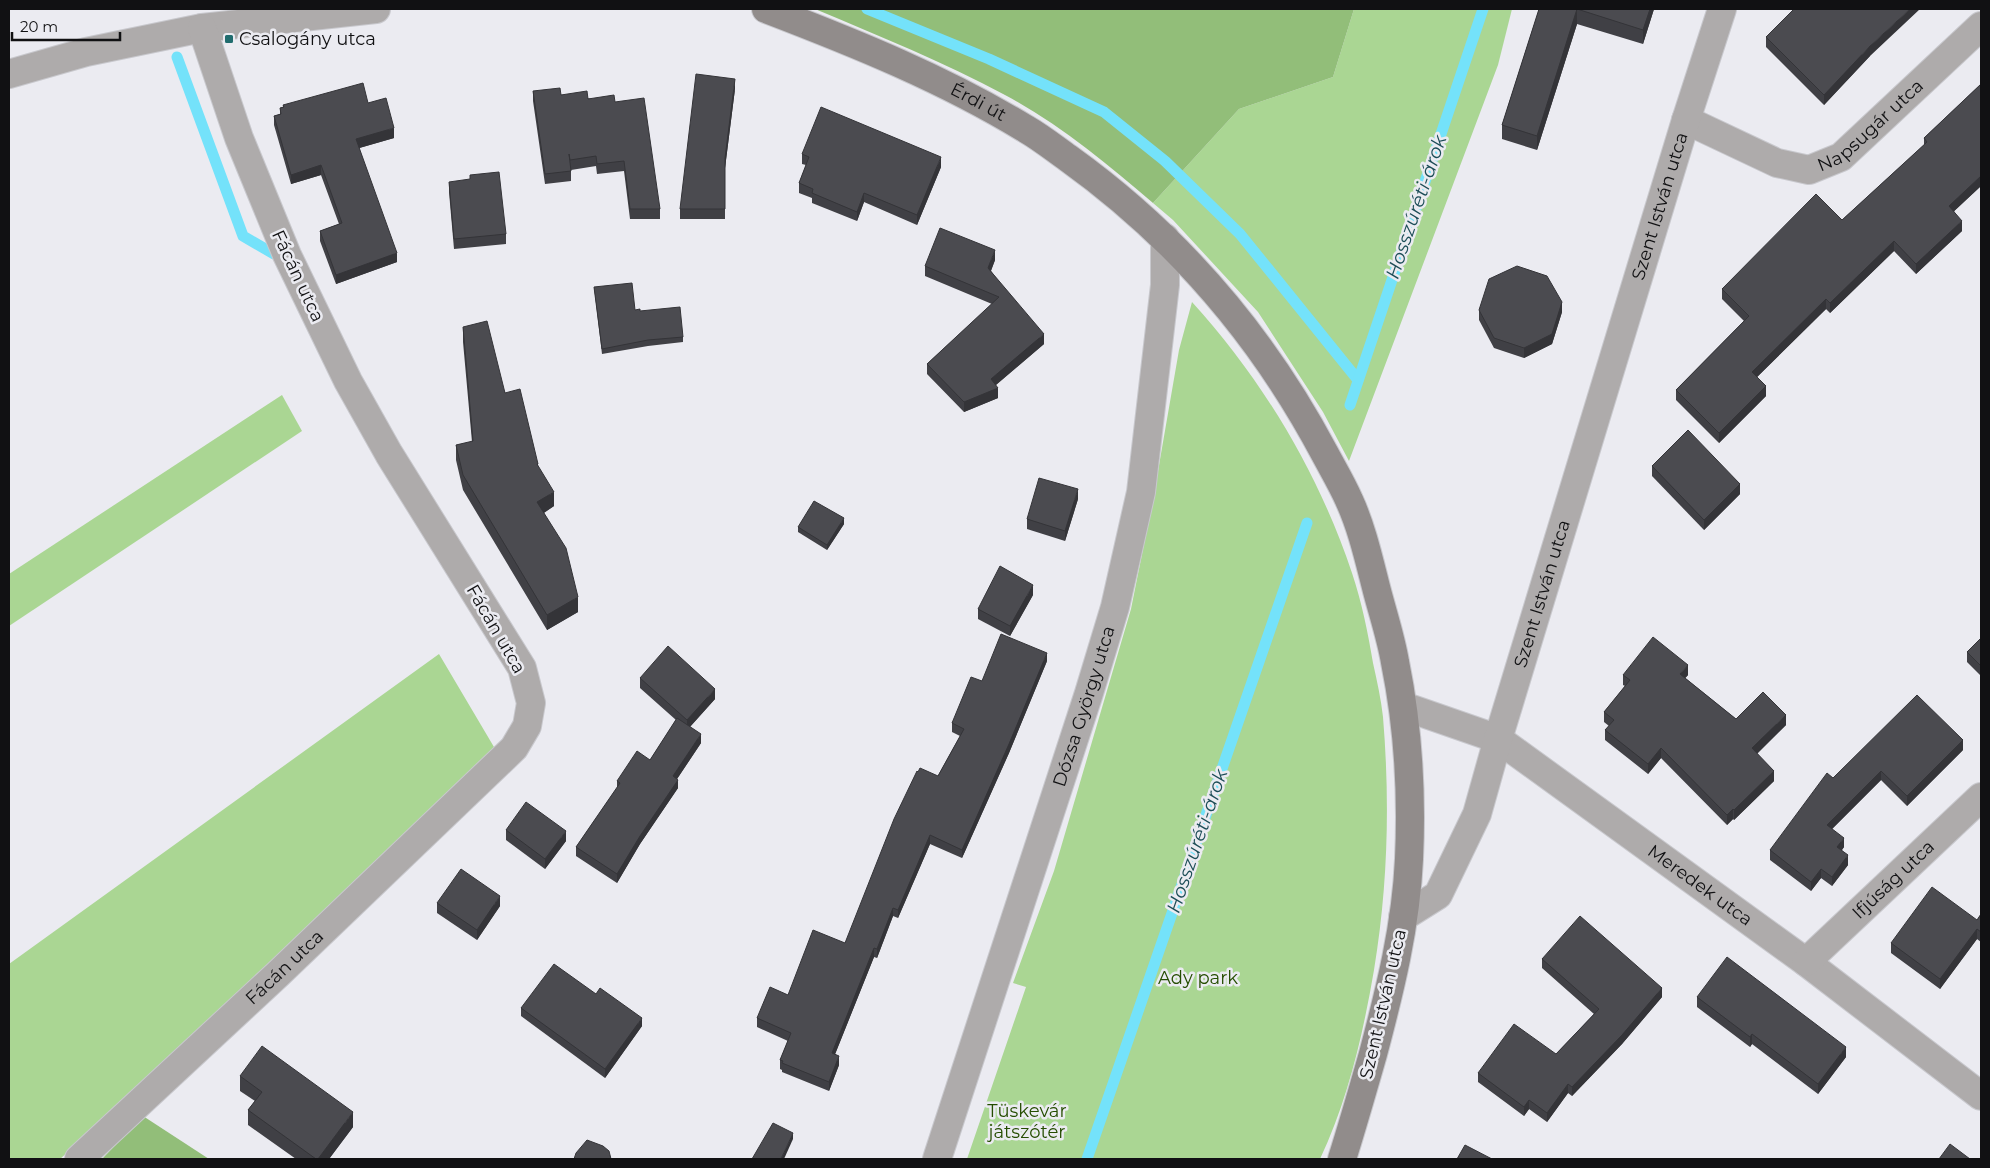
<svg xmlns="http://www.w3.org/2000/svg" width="1990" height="1168" viewBox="0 0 1990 1168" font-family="Montserrat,sans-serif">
  <rect width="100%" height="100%" fill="#ebebf1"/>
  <g fill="#aad693">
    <path d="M1354,9H1512L1498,65L1349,461L1323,412L1258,312L1173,220L1153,203L1239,109L1333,77Z"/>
    <path d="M1192,302C1263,380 1319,474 1352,573C1362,603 1368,633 1373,663C1377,681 1381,699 1383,717C1390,802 1388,886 1374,970C1363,1034 1348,1100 1320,1159H967L1026,987L1013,983L1054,871L1131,609L1154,494L1179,350Z"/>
    <path d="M282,395L302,431L9,626V574Z"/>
    <path d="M439,654L507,769L123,1102L60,1159H9V964Z"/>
  </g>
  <g fill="#92be79">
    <path d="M815,9H1354L1333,77L1239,109L1153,203C1106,163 1059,124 1005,95C944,62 879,36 815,9Z"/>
    <path d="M143,1116L209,1159H102Z"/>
  </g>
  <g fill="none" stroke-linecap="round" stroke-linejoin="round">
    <g stroke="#74e2fa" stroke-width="11">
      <path d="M867,9L989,59L1104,112L1165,161L1240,234L1358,380"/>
      <path d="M177,57L243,236L274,254"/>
      <path d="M1350,405L1483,9"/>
      <path d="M1087,1159L1307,523"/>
    </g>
    <defs>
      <g id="minor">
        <path d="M9,74L86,52L202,28L376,9"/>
        <path id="s1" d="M1686,120L1777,163L1809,170L1841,157L1981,26"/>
        <path id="s2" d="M1403,706L1498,739L1806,962L1981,1096"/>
        <path id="s3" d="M1806,962L1981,797"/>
        <path id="s4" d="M79,1159L278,974L514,748L527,726L531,703L522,668L389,454L348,381L287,255L239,138L202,28"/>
        <path id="s5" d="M937,1159L1089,693L1115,607L1141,492L1165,285V238"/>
      </g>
      <g id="tertiary">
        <path id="s6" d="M1403,917L1438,895L1477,814L1498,739L1686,120L1722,9"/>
      </g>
      <g id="secondary">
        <path id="s7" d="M766,9C855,43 944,79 1026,129C1040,137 1054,148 1068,158C1178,237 1262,335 1325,454C1333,469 1342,484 1349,500C1362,528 1369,560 1377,591C1383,614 1391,638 1395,662C1408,726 1412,794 1409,859C1406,926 1390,990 1373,1054C1363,1089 1353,1124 1342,1159"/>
      </g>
    </defs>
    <use href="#minor" stroke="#c8c8cd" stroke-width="30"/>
    <use href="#tertiary" stroke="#c8c8cd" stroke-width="30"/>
    <use href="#secondary" stroke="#c8c8cd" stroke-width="30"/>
    <use href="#minor" stroke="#aeabab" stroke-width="28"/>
    <use href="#tertiary" stroke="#aeabab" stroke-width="28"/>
    <use href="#secondary" stroke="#918c8b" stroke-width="28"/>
  </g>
  <g fill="#404045">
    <path d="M1539,9H1654L1643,44L1577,24L1537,150L1502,139V125Z"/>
    <path d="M1766,37L1870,56L1824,105L1766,47Z"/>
    <path d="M1981,84V186L1954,211L1962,231L1916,274L1894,251L1830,313L1826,309L1757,377L1766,396L1719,443L1676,400V390L1744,321L1722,299V289L1842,220L1924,145V138Z"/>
    <path d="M735,89L725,168V219H680V209Z"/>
    <path d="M533,91L615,102L660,209V219H630L624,171L597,174L596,166L571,170V181L545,184L533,101Z"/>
    <path d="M368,103L394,138L359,148L397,262L336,284L320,241V231L339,224L321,175L291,184L274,125V116L280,114V108L283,107V105Z"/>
    <path d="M802,154L941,167L917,225L864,202L857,221L812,203V198L799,193V183L806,165L802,164Z"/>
    <path d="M449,182L506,234V244L454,249L449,192Z"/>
    <path d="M995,260L991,271L1044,344L996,385L998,398L964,412L927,374V364L992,304L925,276V266Z"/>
    <path d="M594,287L635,310L640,311L683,337V342L648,346L602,354Z"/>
    <path d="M1479,310L1562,312L1552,344L1524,358L1494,348L1479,320Z"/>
    <path d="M463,327L505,393L538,464V467L554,506L544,513L578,612L547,630L463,490L456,460V445L472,442L463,342Z"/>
    <path d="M1652,466L1740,494L1704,530L1652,476Z"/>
    <path d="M1078,499L1065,541L1027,529V519Z"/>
    <path d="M844,524L827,550L798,532V527Z"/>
    <path d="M1033,595L1010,636L978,619V609Z"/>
    <path d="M1981,638V676L1967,662V652Z"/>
    <path d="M1047,661L1009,753L962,858L930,844L898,918L893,916L877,958L874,957L835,1054L839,1065L829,1091L782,1072V1070L780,1069V1060L788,1041L757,1027V1018L788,995L845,943L960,736L952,732V723L982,681Z"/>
    <path d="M1623,675H1688L1685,678L1736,719L1786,725L1757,754L1774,781L1734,820L1733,819L1727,825L1661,758L1648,774L1605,740V730L1609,726L1604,722V712L1625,686L1623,685Z"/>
    <path d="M640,678L715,699L690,727L701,743L677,779L678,788L640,844L617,883L576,856V847L617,788V781L650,760L676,720L640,688Z"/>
    <path d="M1963,750L1907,806L1881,780L1832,829L1844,847L1842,850L1848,865L1832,886L1821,878L1811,891L1770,860V850L1833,778Z"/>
    <path d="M506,830L566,841L545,869L506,840Z"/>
    <path d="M437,903L500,906L477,940L437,913Z"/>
    <path d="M1981,914V942L1977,939L1940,989L1891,953V943L1977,920Z"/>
    <path d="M1542,959L1662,997L1622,1044L1572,1096L1568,1093L1547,1122L1529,1109L1524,1116L1478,1082V1073L1556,1054L1594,1014L1542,968Z"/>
    <path d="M596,994L642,1026L605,1078L521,1016V1008Z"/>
    <path d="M1697,997L1846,1057L1818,1094L1752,1044L1750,1047L1697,1007Z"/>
    <path d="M240,1076L353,1127L329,1159H296L248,1125V1110L255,1101L240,1091Z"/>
  </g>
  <g fill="#343438">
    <path d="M1577,9V24L1537,150V136Z"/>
    <path d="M1650,9H1654L1643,44V30Z"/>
    <path d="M1910,9H1920L1870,56L1824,105V95L1870,46Z"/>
    <path d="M735,79V89L725,168V219V158Z"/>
    <path d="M394,128V138L356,149V139Z"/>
    <path d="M941,157V167L917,225V215Z"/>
    <path d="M321,165V175L291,184V175Z"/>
    <path d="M1981,176V186L1949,216V206Z"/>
    <path d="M864,193V202L857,221V212Z"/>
    <path d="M1962,221V231L1916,274V264Z"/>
    <path d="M1894,241V251L1830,313V303Z"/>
    <path d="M995,250V260L988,278V268Z"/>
    <path d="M397,253V262L336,284V275Z"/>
    <path d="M1826,299V309L1752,382V372Z"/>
    <path d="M1562,302V312L1552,344L1524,358V348Z"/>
    <path d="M1044,334V344L991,389V379Z"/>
    <path d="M1766,386V396L1719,443V433Z"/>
    <path d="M998,388V398L964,412V402Z"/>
    <path d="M1740,484V494L1704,530V520Z"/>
    <path d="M1078,489V499L1065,541V531Z"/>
    <path d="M554,492V506L537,517V502Z"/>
    <path d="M844,518V524L827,550V545Z"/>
    <path d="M1033,585V595L1010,636V626Z"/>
    <path d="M578,597V612L547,630V615Z"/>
    <path d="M1047,653V661L1009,753L962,858V850Z"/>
    <path d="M1688,665V675L1680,684V674Z"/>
    <path d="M715,689V699L687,730V720Z"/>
    <path d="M1786,715V725L1752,758V748Z"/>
    <path d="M701,734V743L673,785V776Z"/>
    <path d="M1963,740V750L1907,806V796Z"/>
    <path d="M1661,748V758L1648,774V764Z"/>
    <path d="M1774,771V781L1734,820V810Z"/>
    <path d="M1881,771V780L1827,834V825Z"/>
    <path d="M678,780V788L640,844L617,883V874L640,836Z"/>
    <path d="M1733,809V819L1727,825V815Z"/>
    <path d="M566,831V841L545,869V859Z"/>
    <path d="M930,835V844L898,918V910Z"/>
    <path d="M1844,838V847L1837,856V847Z"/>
    <path d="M1848,855V865L1832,886V877Z"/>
    <path d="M1821,869V878L1811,891V882Z"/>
    <path d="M500,896V906L477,940V930Z"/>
    <path d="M893,908V916L877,958V949Z"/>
    <path d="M1977,929V939L1940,989V979Z"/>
    <path d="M874,948V957L832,1062V1053Z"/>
    <path d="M1662,988V997L1622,1044L1572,1096V1087Z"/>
    <path d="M642,1018V1026L605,1078V1069Z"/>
    <path d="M1752,1034V1044L1750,1047V1037Z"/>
    <path d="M1846,1047V1057L1818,1094V1084Z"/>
    <path d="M839,1056V1065L829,1091V1082Z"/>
    <path d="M1568,1084V1093L1547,1122V1113Z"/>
    <path d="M1529,1100V1109L1524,1116V1107Z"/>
    <path d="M353,1112V1127L329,1159H318Z"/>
    <path d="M793,1133V1139L784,1159H781Z"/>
  </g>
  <g fill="#4b4b50" stroke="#343438">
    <path d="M1539,9H1650L1643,30L1577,9L1537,136L1502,125Z"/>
    <path d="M1794,9H1910L1870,46L1824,95L1766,37Z"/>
    <path d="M696,74L735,79L725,158V209H680Z"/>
    <path d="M363,83L368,103L386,98L394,128L356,139L397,253L336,275L320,231L342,223L321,165L291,175L274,116L281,114L280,108L284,107L283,105Z"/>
    <path d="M1981,84V176L1949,206L1962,221L1916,264L1894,241L1830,303L1826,299L1752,372L1766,386L1719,433L1676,390L1749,316L1722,289L1816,194L1842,220L1927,142L1924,138Z"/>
    <path d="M560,88L561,95L587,91L588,99L614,95L615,102L644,98L660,209H630L624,161L597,164L596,156L570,160L569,154L571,171L545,174L533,91Z"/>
    <path d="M821,107L941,157L917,215L864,193L857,212L812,193L813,189L799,183L809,157L802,154Z"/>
    <path d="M499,172L506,234L454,239L449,182L470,179V175Z"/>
    <path d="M940,228L995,250L988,268L1044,334L991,379L998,388L964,402L927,364L999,297L925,266Z"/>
    <path d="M1517,266L1547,276L1562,302L1552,334L1524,348L1494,338L1479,310L1489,279Z"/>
    <path d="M632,283L635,310L640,309V311L680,307L683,337L648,340L602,349L594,287Z"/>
    <path d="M487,321L505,393L520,389L538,464H537L554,492L537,502L566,548L578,597L547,615L463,475L456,445L473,441L463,327Z"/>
    <path d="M1688,430L1740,484L1704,520L1652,466Z"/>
    <path d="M1039,478L1078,489L1065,531L1027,519Z"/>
    <path d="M814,501L844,518L827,545L798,527Z"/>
    <path d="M1000,566L1033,585L1010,626L978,609Z"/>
    <path d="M1001,634L1047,653L1009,744L962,850L930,835L898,910L893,908L877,949L874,948L832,1053L839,1056L829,1082L782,1063L783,1061L780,1060L791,1033L757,1018L770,987L788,995L813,930L845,943L894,819L917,771L918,772L920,768L938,776L964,729L952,723L971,677L982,681Z"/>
    <path d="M1653,637L1688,665L1680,674L1736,719L1763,692L1786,715L1752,748L1774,771L1734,810L1733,809L1727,815L1661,748L1648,764L1605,730L1614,720L1604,712L1630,680L1623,675Z"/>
    <path d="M1981,638V666L1967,652Z"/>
    <path d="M668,646L715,689L687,720L640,678Z"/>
    <path d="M1917,695L1963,740L1907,796L1881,771L1827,825L1844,838L1837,847L1848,855L1832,877L1821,869L1811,882L1770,850L1827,773L1833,778Z"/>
    <path d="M677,718L701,734L673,776L678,780L640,836L617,874L576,847L620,783L617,781L637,751L650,760Z"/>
    <path d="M526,802L566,831L545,859L506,830Z"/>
    <path d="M461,869L500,896L477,930L437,903Z"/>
    <path d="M1932,887L1977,920L1981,914V932L1977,929L1940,979L1891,943Z"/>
    <path d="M1580,916L1662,988L1622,1035L1572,1087L1568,1084L1547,1113L1529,1100L1524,1107L1478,1073L1514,1024L1556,1054L1599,1009L1542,959Z"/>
    <path d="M1727,957L1846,1047L1818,1084L1752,1034L1750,1037L1697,997Z"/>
    <path d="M554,964L596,994L600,988L642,1018L605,1069L521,1008Z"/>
    <path d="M262,1046L353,1112L318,1159H316L248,1110L262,1092L240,1076Z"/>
    <path d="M773,1123L793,1133L781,1159H752Z"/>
    <path d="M587,1140L603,1146L609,1151L611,1159H574L576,1153Z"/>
    <path d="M1950,1144L1970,1159H1939Z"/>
    <path d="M1465,1145L1492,1159H1457Z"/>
  </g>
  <rect fill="#206c6e" stroke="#ebebf1" stroke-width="2" x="224" y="34" width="10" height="10" rx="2.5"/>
  <g text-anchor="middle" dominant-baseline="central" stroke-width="5" stroke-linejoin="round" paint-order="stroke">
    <g font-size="18" fill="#111113" stroke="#ebebf1" text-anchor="start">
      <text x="239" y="39">Csalogány utca</text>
    </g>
    <g font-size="18" fill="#111113" stroke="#ebebf1">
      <text stroke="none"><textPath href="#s7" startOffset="232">Érdi út</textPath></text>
      <text stroke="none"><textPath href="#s1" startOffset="210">Napsugár utca</textPath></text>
      <text stroke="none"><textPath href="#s6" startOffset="766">Szent István utca</textPath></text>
      <text transform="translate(298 276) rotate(65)">Fácán utca</text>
      <text stroke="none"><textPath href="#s6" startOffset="361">Szent István utca</textPath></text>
      <text transform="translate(496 629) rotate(60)">Fácán utca</text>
      <text stroke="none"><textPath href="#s5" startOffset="476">Dózsa György utca</textPath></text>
      <text stroke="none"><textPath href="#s3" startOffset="120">Ifjúság utca</textPath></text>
      <text stroke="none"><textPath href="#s2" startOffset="350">Meredek utca</textPath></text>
      <text stroke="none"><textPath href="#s4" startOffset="281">Fácán utca</textPath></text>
      <text transform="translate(1383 1004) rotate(-77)">Szent István utca</text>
    </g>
    <g font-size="18" fill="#254d01" stroke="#ebebf1">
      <text x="1198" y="978">Ady park</text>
      <text x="1027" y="1111">Tüskevár<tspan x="1027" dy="21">játszótér</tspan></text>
    </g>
    <g font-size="19" font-style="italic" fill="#1c4d57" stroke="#ebebf1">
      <text transform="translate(1416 207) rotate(-71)">Hosszúréti-árok</text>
      <text transform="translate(1197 841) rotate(-71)">Hosszúréti-árok</text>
    </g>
  </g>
  <rect width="1990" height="1168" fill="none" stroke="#111113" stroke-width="20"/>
  <path d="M12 32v8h108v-8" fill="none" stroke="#111113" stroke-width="2.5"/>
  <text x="20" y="32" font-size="15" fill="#111113" stroke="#ebebf1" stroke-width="4" paint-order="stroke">20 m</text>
</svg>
